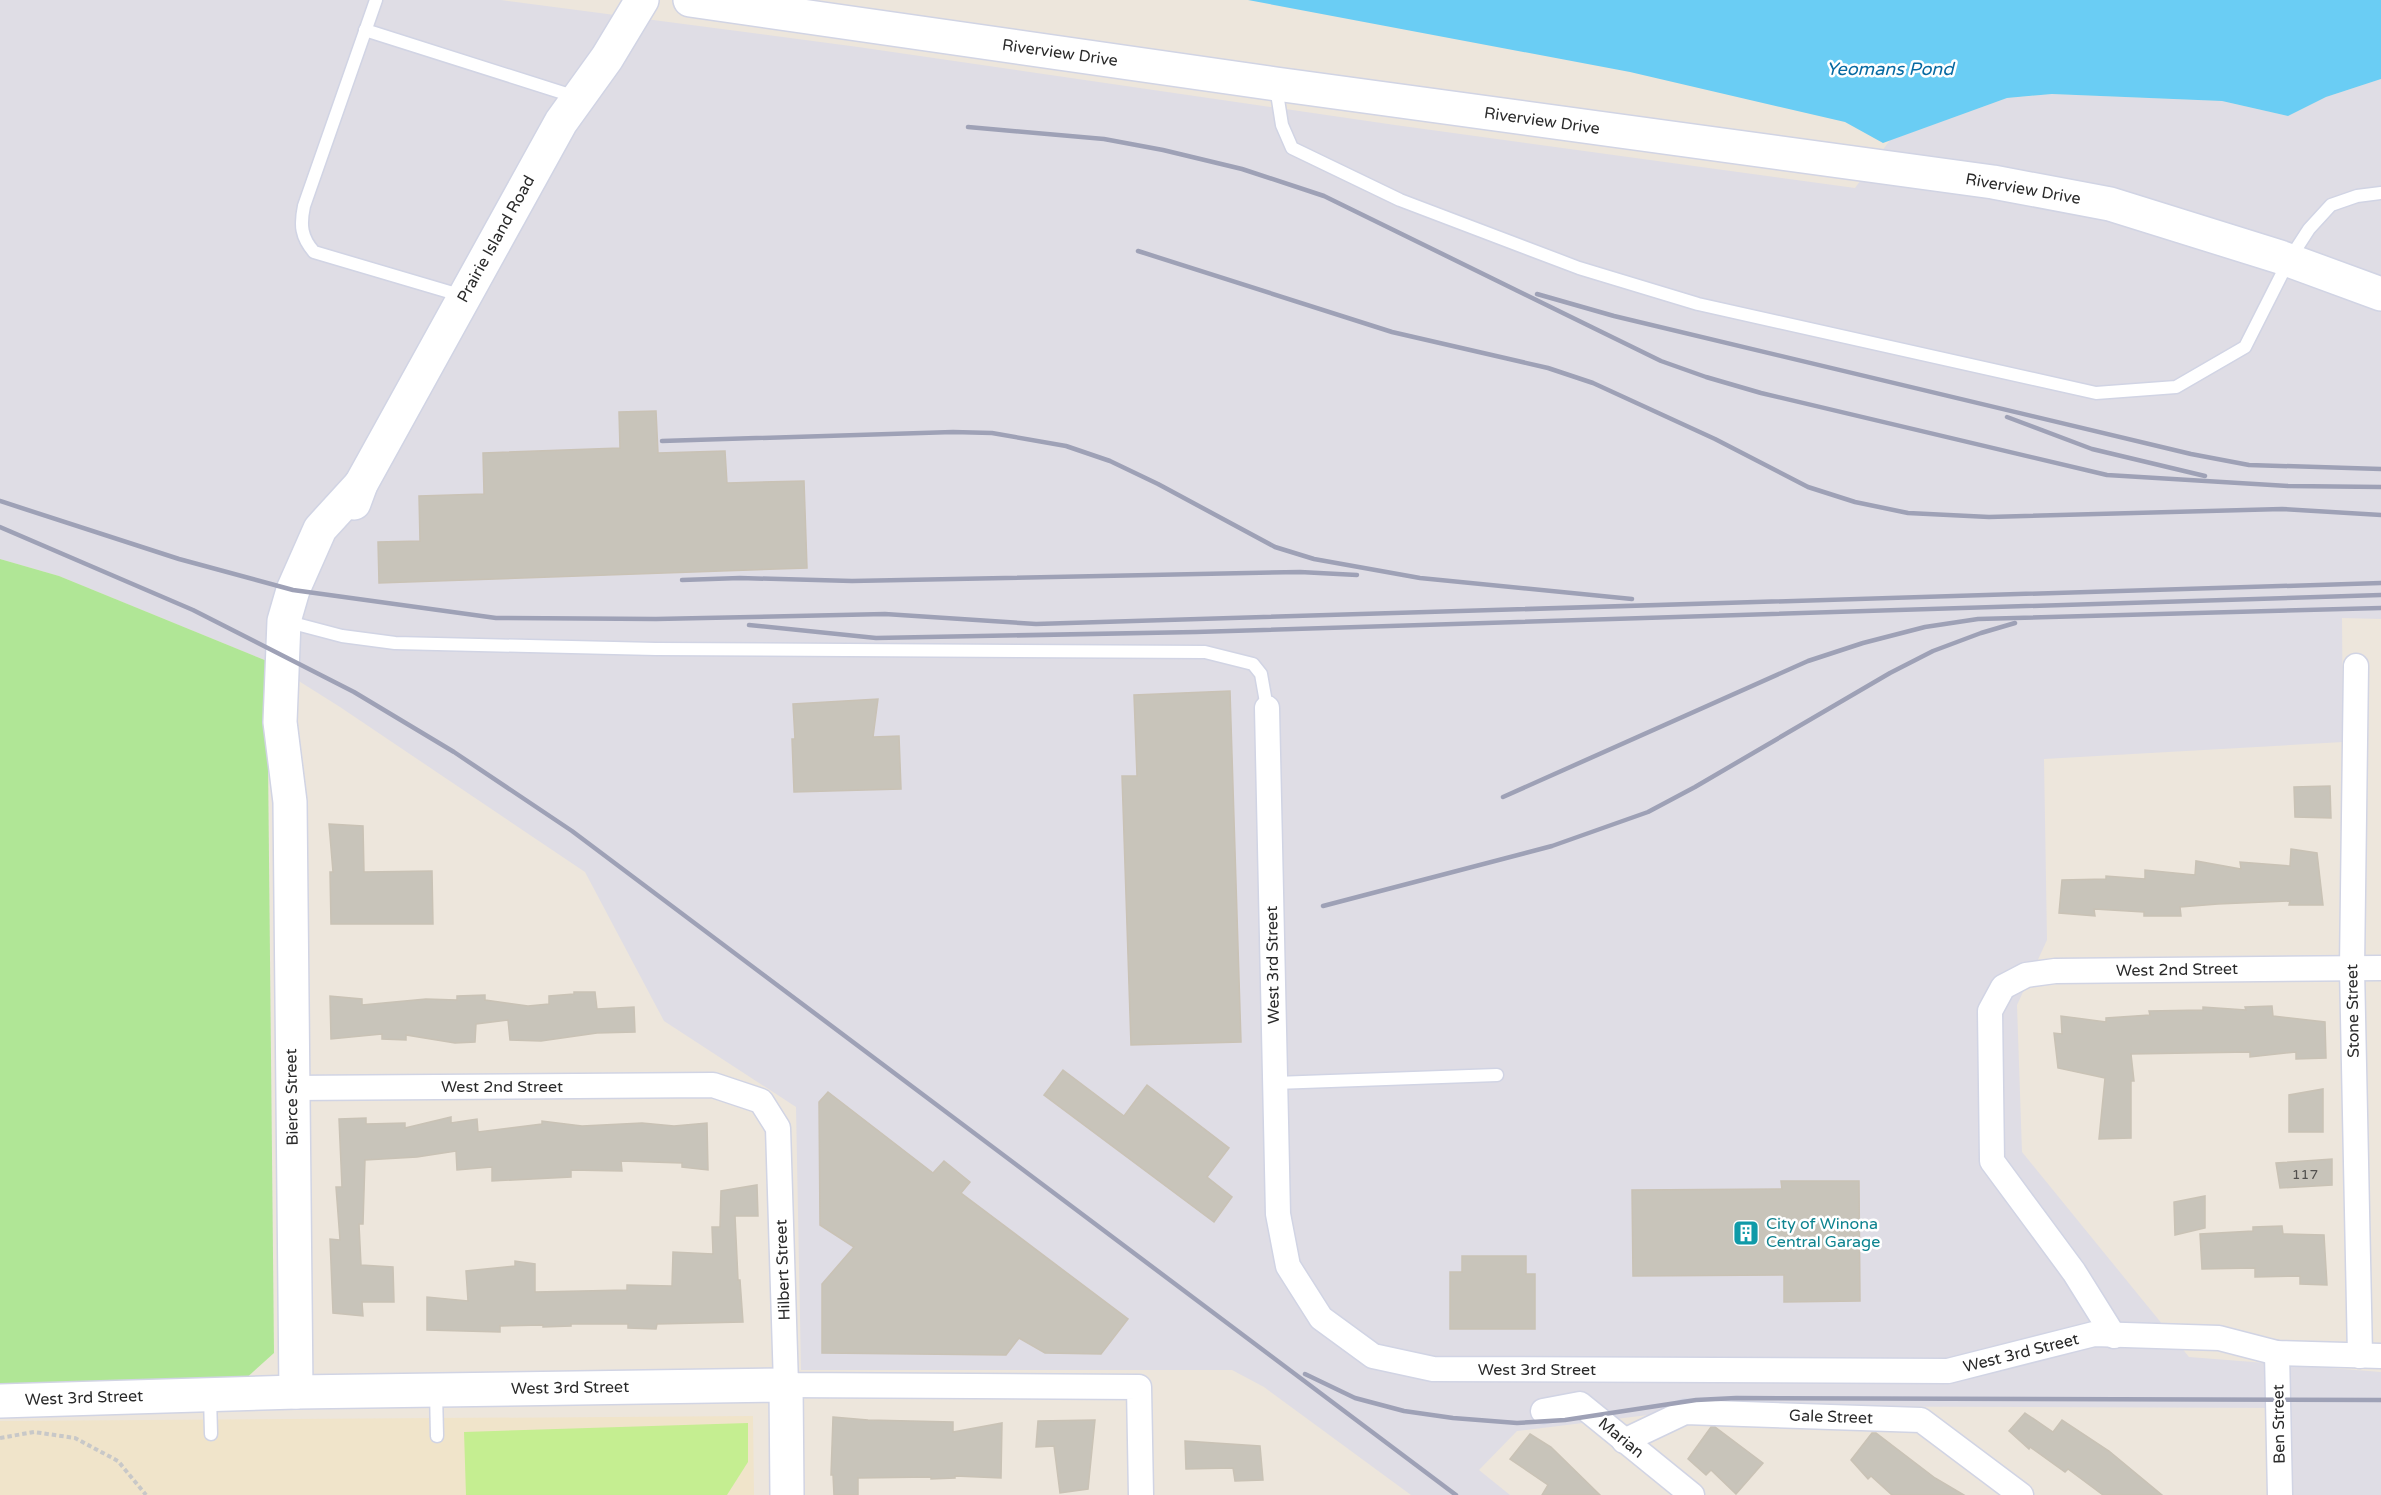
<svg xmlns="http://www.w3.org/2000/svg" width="2381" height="1495" viewBox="0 0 2381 1495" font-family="'Varela Round',sans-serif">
  <rect width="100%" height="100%" fill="#ede6dc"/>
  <path fill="#dfdde5" d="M0,0H501L858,47L1395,125L1855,188L1890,140L2007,98L2053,94L2222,101L2288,116L2326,97L2381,79V619L2342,618L2343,742L2044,759L2047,940L2017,1005L2022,1152L2189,1357L2381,1372V1495H2288L2285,1408L1721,1406L1517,1431L1479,1470L1510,1495H1411L1264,1387L1232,1370H801L796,1107L664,1021L585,872L340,707L267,661L59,576L0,559Z"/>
  <path fill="#f0e4ca" d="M753,1416L754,1495H0V1421Z"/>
  <path fill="#b0e696" d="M0,559L59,576L267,661L274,1353L243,1381L0,1384Z"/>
  <path fill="#c5ee91" d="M748,1423V1462L727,1495H466L464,1432Z"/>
  <path fill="#6acdf4" d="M1248,0H2381V79L2326,97L2288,116L2222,101L2052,94L2007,98L1883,143L1845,122L1630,72Z"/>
  <g fill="#c8c4ba" stroke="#c9c2b5" stroke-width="1.5">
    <path d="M656,411L658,453L725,451L727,483L804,481L807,568L379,583L378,542L420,541L419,496L484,494L483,453L620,448L619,412Z"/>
    <path d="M1230,691L1241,1042L1131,1045L1122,776H1137L1134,695Z"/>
    <path d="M878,699L873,737L899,736L901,789L794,792L792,739H795L793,704Z"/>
    <path d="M2330,786L2331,818L2295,817L2294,787Z"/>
    <path d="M329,824L363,826L364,872L432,871L433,924H331L330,872H333Z"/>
    <path d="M2291,849L2317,853L2323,905H2289L2290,901L2218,904L2180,907L2181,916H2144V912L2094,909L2095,916L2059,913L2062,880L2106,879V876L2145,879V870L2195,875L2196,861L2241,869L2240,862L2290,866Z"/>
    <path d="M574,992H595L597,1009L634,1007L635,1032L597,1033L541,1041L510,1040L508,1020L476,1024L475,1042L455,1043L406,1035V1040L382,1039V1034L331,1039L330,996L362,999V1005L426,999L457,1000V996L485,995V1000L528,1006L549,1004V996L574,994Z"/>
    <path d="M2272,1006L2273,1016L2325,1022L2326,1058L2296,1059V1052L2250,1057V1052L2131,1054L2134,1081H2131V1138L2099,1139L2105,1078L2058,1068L2054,1033L2062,1034L2061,1016L2106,1022V1018L2150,1015L2149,1011L2203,1010V1007L2246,1010L2245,1007Z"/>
    <path d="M1063,1070L1124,1116L1147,1085L1229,1148L1207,1177L1232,1197L1214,1222L1044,1095Z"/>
    <path d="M2323,1089V1132H2289V1095Z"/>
    <path d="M828,1092L933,1173L944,1161L970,1182L961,1193L1128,1319L1101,1354L1045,1353L1019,1338L1006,1355L822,1353V1284L854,1247L820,1225L819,1102Z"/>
    <path d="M451,1117V1123L477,1119L478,1132L542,1124V1121L582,1126L642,1123L674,1126L707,1123L708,1170L682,1167V1163L621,1161L622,1171L571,1170V1177L492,1181V1167L457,1170L456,1151L417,1157L365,1160L363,1224H359L361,1265L393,1267L394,1302H362L363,1316L333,1313L330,1239L340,1240L336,1187H342L339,1119L366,1118V1124L405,1123V1128Z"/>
    <path d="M2332,1159V1185L2280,1188L2276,1163Z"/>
    <path d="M1781,1181H1859L1860,1301L1784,1302V1275L1633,1276L1632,1190L1782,1189Z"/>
    <path d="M757,1185L758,1216H735L738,1280H740L743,1322L657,1324L656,1329L628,1328V1324H571V1326L543,1327V1325L500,1326V1332L427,1330V1297L468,1301L466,1271L515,1266V1261L535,1264V1292L627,1290V1285L672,1286L673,1252L713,1254L712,1227H720L721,1191Z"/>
    <path d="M2205,1196V1228L2175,1235L2174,1202Z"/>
    <path d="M2282,1226L2283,1234L2324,1235L2327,1285L2300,1284V1276L2255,1277V1268L2202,1269L2200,1234L2253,1231V1227Z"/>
    <path d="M1462,1256H1526V1274H1535V1329H1450V1272H1462Z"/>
    <path d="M2025,1413L2053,1432L2062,1420L2109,1451L2162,1495H2103L2068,1469L2065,1472L2030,1447L2029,1449L2009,1431Z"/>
    <path d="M833,1417L868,1420L953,1422V1432L1002,1423L1001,1478L955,1476V1478L931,1479V1477L858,1478V1495H834L833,1475H831Z"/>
    <path d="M1095,1420L1088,1489L1060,1493L1054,1446L1036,1447L1038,1421Z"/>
    <path d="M1711,1427H1715L1763,1463L1736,1494L1711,1470L1706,1475L1688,1459Z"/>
    <path d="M1872,1433H1876L1935,1478L1964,1495H1892L1871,1476L1868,1479L1851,1460Z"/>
    <path d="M1530,1434L1551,1447L1600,1495H1542L1548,1485L1510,1459Z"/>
    <path d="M1185,1441L1260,1446L1263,1480L1235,1481L1233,1468L1186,1469Z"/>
  </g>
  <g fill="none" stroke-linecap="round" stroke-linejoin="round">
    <defs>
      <g id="lane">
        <path d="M376,0L304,206C300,225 301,237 314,252L463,296"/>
        <path d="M365,30L576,97"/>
        <path d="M1276,87L1282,125L1292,148L1400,200L1579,268L1698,304L2096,393L2176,387L2245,347L2289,260L2309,229L2331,205L2357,196L2381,193"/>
        <path d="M285,621L342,636L395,643L656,649L1205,652L1253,664L1261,674L1267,708"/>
        <path d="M1275,1083L1497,1075"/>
        <path d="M436,1391L437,1436"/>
        <path d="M210,1396L211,1434"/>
      </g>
      <g id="street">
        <path d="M2356,666L2352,968L2360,1356"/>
        <path d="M1267,708L1278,1214L1288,1266L1321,1318L1373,1356L1433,1369L1948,1371L2094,1334L2219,1338L2277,1353L2381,1356"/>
        <path d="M291,1088L713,1085L761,1101L778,1128L786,1385L1139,1387L1141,1495"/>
        <path d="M2114,1336L2074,1272L1992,1161L1990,1011L2003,987L2026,975L2055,971L2381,968"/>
        <path d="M2277,1353L2280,1495"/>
        <path d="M1543,1411L1580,1404L1692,1495"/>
        <path d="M1624,1441L1685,1412L1921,1420L2021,1495"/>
      </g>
      <g id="secondary">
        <path d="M690,0L1276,84L1993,182L2110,204L2280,257L2381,294"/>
        <path d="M354,503L361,484L561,122L607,58L642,0"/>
        <path d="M296,1392L290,802L280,722L284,621L293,590L320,529L361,484"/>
        <path d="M0,1401L296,1392L786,1385L787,1495"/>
      </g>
    </defs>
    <use href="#lane" stroke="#d1d4e4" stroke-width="15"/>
    <use href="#street" stroke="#d1d4e4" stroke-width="27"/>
    <use href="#secondary" stroke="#d1d4e4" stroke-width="36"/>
    <path stroke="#c8c8c8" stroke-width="4" stroke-dasharray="4.5 3" stroke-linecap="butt" d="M0,1438L34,1432L75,1438L118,1461L146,1495"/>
    <use href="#lane" stroke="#fff" stroke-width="12"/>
    <use href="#street" stroke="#fff" stroke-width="24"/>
    <use href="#secondary" stroke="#fff" stroke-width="33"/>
    <g stroke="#9ea1b6" stroke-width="4.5">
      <path d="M968,127L1104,139L1163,150L1242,169L1324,196L1661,361L1706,377L1761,393L2107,475L2288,486L2381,487"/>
      <path d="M1138,251L1392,332L1548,368L1593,383L1715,439L1808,487L1855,502L1908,513L1989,517L2282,509L2381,515"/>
      <path d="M1537,294L1614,316L2191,454L2249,465L2381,469"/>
      <path d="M2007,417L2092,449L2205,476"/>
      <path d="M662,441L953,432L992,433L1066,446L1110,461L1158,484L1275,547L1314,559L1420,578L1632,599"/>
      <path d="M0,501L179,559L293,590L496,618L656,619L885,614L1036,624L2381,583"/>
      <path d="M0,527L193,610L354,692L454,752L572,831L1456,1495"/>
      <path d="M682,580L740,578L852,581L1300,572L1357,575"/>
      <path d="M749,625L876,638L1196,632L2381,595"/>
      <path d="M1503,797L1808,661L1863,643L1925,627L1978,619L2381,608"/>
      <path d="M1323,906L1552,846L1648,812L1695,787L1890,673L1933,651L1981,633L2015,623"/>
      <path d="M1305,1374L1355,1398L1404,1411L1453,1418L1517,1423L1565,1420L1696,1400L1736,1398L2381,1400"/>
    </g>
  </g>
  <defs>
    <symbol id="building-square" viewBox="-11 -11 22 22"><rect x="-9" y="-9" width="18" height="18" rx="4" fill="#0f9aa8" stroke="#fff"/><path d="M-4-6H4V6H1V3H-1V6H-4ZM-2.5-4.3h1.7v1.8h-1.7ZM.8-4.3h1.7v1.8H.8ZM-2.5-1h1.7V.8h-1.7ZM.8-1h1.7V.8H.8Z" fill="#fff"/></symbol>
  </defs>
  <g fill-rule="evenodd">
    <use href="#building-square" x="1731" y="1218" width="30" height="30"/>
  </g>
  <g text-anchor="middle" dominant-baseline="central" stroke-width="5" stroke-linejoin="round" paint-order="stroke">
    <g font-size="14" fill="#52504e">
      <text x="2305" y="1174">117</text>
    </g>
    <g font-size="16" fill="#2a2a2a" stroke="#fff">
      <text transform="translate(1060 53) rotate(8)">Riverview Drive</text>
      <text transform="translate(1542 121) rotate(8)">Riverview Drive</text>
      <text transform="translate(2023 189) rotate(10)">Riverview Drive</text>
      <text transform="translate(496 239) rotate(-61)">Prairie Island Road</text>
      <text transform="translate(1273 965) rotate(-91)">West 3rd Street</text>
      <text transform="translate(2177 970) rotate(-1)">West 2nd Street</text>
      <text transform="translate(2353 1011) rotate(-91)">Stone Street</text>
      <text x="502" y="1087">West 2nd Street</text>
      <text transform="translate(292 1097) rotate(-91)">Bierce Street</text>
      <text transform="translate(783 1270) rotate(-92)">Hilbert Street</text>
      <text transform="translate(2021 1353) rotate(-14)">West 3rd Street</text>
      <text x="1537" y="1370">West 3rd Street</text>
      <text transform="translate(570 1388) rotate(-1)">West 3rd Street</text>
      <text transform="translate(84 1398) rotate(-2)">West 3rd Street</text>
      <text transform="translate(1831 1417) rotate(2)">Gale Street</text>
      <text transform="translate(2279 1424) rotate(-91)">Ben Street</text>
      <text transform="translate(1621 1438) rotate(39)">Marian</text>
    </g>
    <g font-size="16" fill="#0d838f" stroke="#fff" text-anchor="start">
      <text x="1766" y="1224">City of Winona<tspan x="1766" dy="18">Central Garage</tspan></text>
    </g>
    <g font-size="18" font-style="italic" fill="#076aa2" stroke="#fff">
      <text x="1890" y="69">Yeomans Pond</text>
    </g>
  </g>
</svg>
